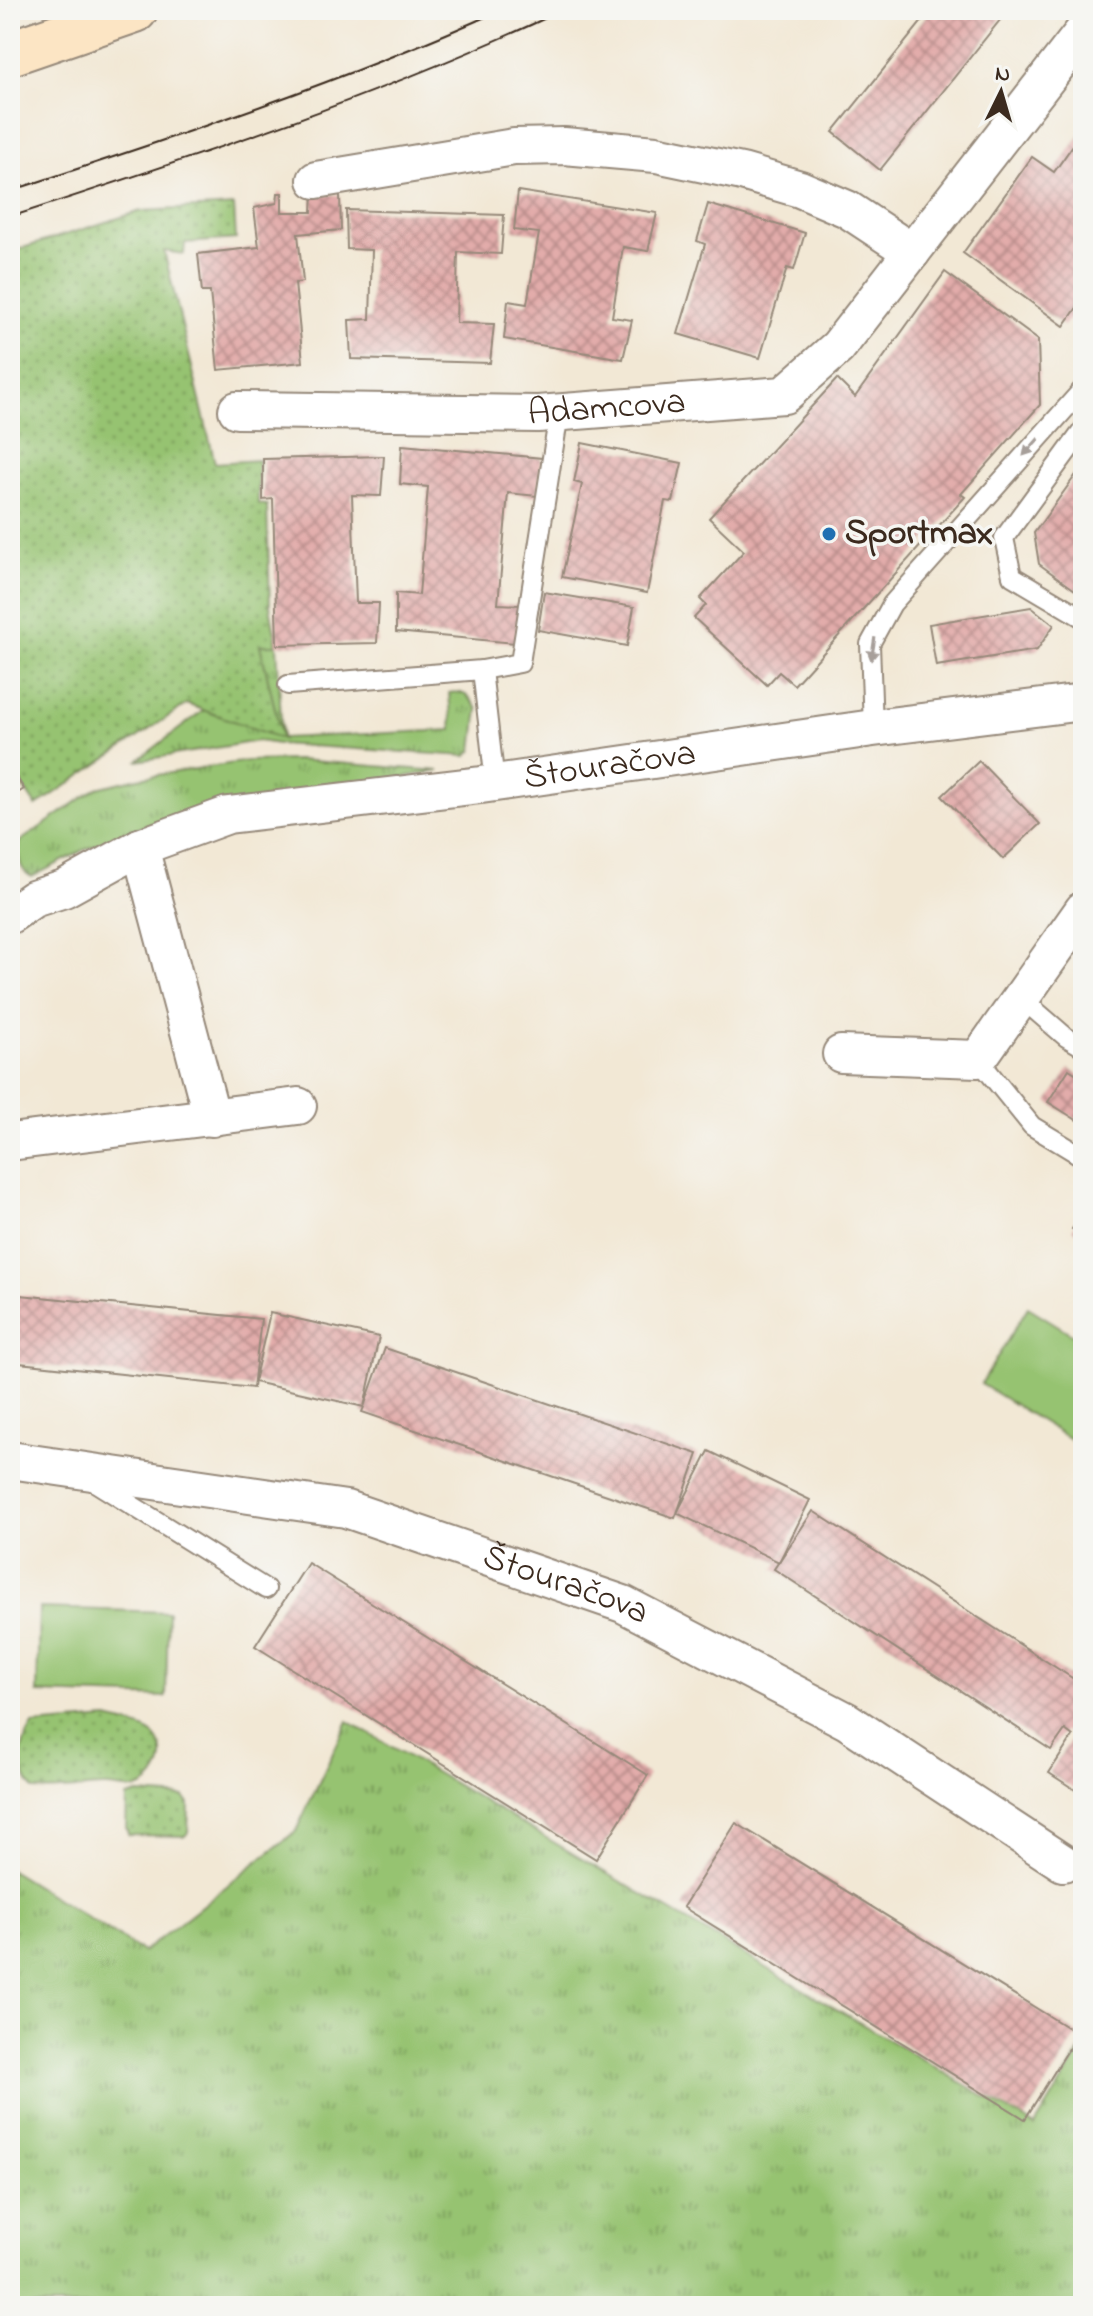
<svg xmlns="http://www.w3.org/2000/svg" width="1093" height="2316" viewBox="0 0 1093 2316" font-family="'Indie Flower',sans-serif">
  <defs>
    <pattern id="grass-tufts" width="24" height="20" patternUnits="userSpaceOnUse" patternTransform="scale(2)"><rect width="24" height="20" fill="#96c371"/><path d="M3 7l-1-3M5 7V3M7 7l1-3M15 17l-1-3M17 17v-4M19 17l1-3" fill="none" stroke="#7c9f5c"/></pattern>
    <pattern id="park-dots" width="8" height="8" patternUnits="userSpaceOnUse" patternTransform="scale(2)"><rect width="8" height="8" fill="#96c371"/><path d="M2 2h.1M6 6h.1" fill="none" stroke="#7c9f5c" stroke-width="1.8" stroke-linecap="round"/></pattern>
    <pattern id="building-cross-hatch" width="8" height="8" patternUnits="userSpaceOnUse" patternTransform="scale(2)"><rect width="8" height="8" fill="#e2acaa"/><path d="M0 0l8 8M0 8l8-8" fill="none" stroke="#b88c8a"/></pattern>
  </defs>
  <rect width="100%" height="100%" fill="#f6f6f2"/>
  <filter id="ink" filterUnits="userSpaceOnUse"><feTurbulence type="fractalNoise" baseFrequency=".0125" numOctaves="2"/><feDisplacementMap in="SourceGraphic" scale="16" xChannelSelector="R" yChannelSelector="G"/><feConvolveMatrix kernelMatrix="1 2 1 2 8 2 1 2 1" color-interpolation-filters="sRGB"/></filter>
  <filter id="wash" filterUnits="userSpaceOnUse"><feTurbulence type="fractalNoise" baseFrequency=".006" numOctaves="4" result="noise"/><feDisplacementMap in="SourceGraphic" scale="32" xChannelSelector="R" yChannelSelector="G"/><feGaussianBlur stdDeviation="1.8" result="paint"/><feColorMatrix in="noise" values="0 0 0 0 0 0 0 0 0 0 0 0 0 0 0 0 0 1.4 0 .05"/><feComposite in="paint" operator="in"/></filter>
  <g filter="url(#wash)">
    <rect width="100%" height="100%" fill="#f2e8d5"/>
    <g fill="url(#grass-tufts)" stroke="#687648" stroke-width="2">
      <path d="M259,645H277L282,738L452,730L449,693C465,690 469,697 478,709L473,750L467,756L278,744L258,741L137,761L204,710L282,738Z"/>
      <path d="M298,760L439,771L188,812L136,829L84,850L32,877C18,870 18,855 19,842L97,788L138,778L247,761Z"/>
      <path d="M348,1721L1035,2126L1083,2047V2306H10V1870L143,1952L296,1831Z"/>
    </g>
    <g fill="url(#park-dots)" stroke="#687648" stroke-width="2">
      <path d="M234,206L236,239L185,243L184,254L164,251L215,463L258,460V504L267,505L270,606L277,645H260L282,739L187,704L36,806L10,767V252L141,211Z"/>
      <path d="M108,1719C121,1723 145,1726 155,1736C170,1753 159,1781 140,1788C127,1792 116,1786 103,1787C80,1788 57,1792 34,1790C15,1766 18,1750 33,1725Z"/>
      <path d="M138,1794L184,1797L189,1804L188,1832L185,1836L129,1835L126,1829L127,1797Z"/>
    </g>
    <g fill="#96c371" stroke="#687648" stroke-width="2">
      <path d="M1028,1307L1083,1341V1447L981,1384Z"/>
      <path d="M39,1608L168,1612L166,1697L37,1693Z"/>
    </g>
    <g id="blocks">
      <g fill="url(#building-cross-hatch)">
        <path d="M931,10H1008L880,170L833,132Z"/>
        <path d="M1083,131V299L1064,326L963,253L1032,157L1054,172Z"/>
        <path d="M518,191L657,213L648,251L623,247L612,317L632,320L623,359L504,339L508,301L527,304L539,233L514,230Z"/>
        <path d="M278,193H282V212H312L313,194L340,195L341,230L298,234L303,282L295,283L303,362L218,370L210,292H202L198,254L259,247L254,208L277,203Z"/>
        <path d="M708,204L805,233L794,270L787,268L760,358L678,334L705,244L697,241Z"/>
        <path d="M346,210L504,215L501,254L458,252L456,323L494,324L490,363L351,359L349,320L370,319L372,250L347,249Z"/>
        <path d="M945,272L1038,340L1040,405L961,494L965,497L794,685L779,672L767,685L694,618L706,605L700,599L744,551L709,518L837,379L855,397Z"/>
        <path d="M582,443L682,463L673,502L665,501L647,593L562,577L582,484L574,482Z"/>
        <path d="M402,445L542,458L537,496L508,493L498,604L520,605L515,643L396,632V593L419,595L428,487L400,484Z"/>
        <path d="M384,456L381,496L352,495L356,603H379L377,643L277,645L273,499L263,500V459Z"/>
        <path d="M1083,465V589L1075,590L1039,564L1034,533Z"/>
        <path d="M544,592L634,607L627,646L538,630Z"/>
        <path d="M1031,607L1054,625L1037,650L936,666L929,624Z"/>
        <path d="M979,761L1040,824L1003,859L942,796Z"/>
        <path d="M10,767L24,789L10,798Z"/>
        <path d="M1069,1069L1083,1078V1124L1048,1102Z"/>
        <path d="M1083,1213V1236L1072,1229Z"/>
        <path d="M10,1294L261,1319L253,1388L10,1362Z"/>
        <path d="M270,1313L379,1337L364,1407L385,1348L698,1454L677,1513L709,1451L810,1500L779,1562L677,1513L675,1518L362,1412L364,1407L254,1382Z"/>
        <path d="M813,1511L1083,1685V1701L1079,1707L1083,1709V1795L1049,1773L1073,1736L1065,1730L1051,1750L774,1569Z"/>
        <path d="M308,1563L648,1775L596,1859L255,1646Z"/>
        <path d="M736,1823L1078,2034L1025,2119L683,1907Z"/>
      </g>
    </g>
  </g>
  <g filter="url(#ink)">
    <use href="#blocks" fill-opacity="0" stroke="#96897a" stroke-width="2"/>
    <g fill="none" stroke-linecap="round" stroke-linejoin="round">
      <defs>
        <g id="lane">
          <path d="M1083,430L1004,538L1012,576L1083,618"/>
          <path d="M482,670L520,663L559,413"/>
          <path d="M288,685L482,670L495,783"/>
          <path d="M873,728L870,644L892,604L1083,389"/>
          <path d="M1021,998L1066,1037L1083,1047"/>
          <path d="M978,1059L1032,1126L1083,1157"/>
          <path d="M93,1481L266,1589"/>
        </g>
        <g id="street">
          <path d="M316,180L514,147L564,146L656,154L742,172L800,189L847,209L912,252"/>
          <path id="s1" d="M237,410L538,414L784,395L838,347L1083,32"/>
          <path d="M140,847L212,1118"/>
          <path id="s2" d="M10,915L33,899L64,889L140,847L228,815L481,785L873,728L1083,702"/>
          <path d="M841,1054L978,1059L1083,910"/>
          <path d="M10,1142L298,1106"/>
          <path id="s3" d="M10,1460L346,1509L623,1604L847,1721L1063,1863"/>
        </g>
        <path id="secondary" d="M10,53L135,10"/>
      </defs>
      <use href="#lane" stroke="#96897a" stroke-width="22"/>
      <use href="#street" stroke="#96897a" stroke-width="40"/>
      <use href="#secondary" stroke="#96897a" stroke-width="48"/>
      <use href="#lane" stroke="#fff" stroke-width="18"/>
      <use href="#street" stroke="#fff" stroke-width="36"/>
      <use href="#secondary" stroke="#fce5c4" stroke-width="44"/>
      <g stroke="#3b2a1e" stroke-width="2">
        <path d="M10,191C176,137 341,82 501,10"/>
        <path d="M10,217C198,156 385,94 563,10"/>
      </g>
    </g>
    <defs><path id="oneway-solid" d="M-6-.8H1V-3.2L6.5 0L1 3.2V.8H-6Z" transform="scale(2)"/></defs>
    <g fill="#a79f9a">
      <use href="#oneway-solid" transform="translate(1031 447) rotate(132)"/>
      <use href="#oneway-solid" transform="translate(873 649) rotate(99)"/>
    </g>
  </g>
  <circle fill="#1f6fb2" stroke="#f6f6f2" stroke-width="3" cx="829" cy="534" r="8"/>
  <g text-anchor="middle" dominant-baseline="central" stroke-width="7" stroke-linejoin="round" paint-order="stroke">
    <g font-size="36" fill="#3b2a1e" stroke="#f6f6f2">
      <text stroke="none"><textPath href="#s1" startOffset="370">Adamcova</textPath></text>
      <text stroke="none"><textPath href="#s2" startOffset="626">Štouračova</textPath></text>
      <text stroke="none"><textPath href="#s3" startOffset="572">Štouračova</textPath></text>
    </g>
    <g font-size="36" font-weight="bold" fill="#3b2a1e" stroke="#f6f6f2" text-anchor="start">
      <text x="845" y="534">Sportmax</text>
    </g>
  </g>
  <rect width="1093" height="2316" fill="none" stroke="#f6f6f2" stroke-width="40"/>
  <g transform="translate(1001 92) rotate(5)" stroke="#f6f6f2" stroke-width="6" paint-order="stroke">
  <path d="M0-6L14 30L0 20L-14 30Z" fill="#3b2a1e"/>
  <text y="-12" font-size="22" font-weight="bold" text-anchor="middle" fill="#3b2a1e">N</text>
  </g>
</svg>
